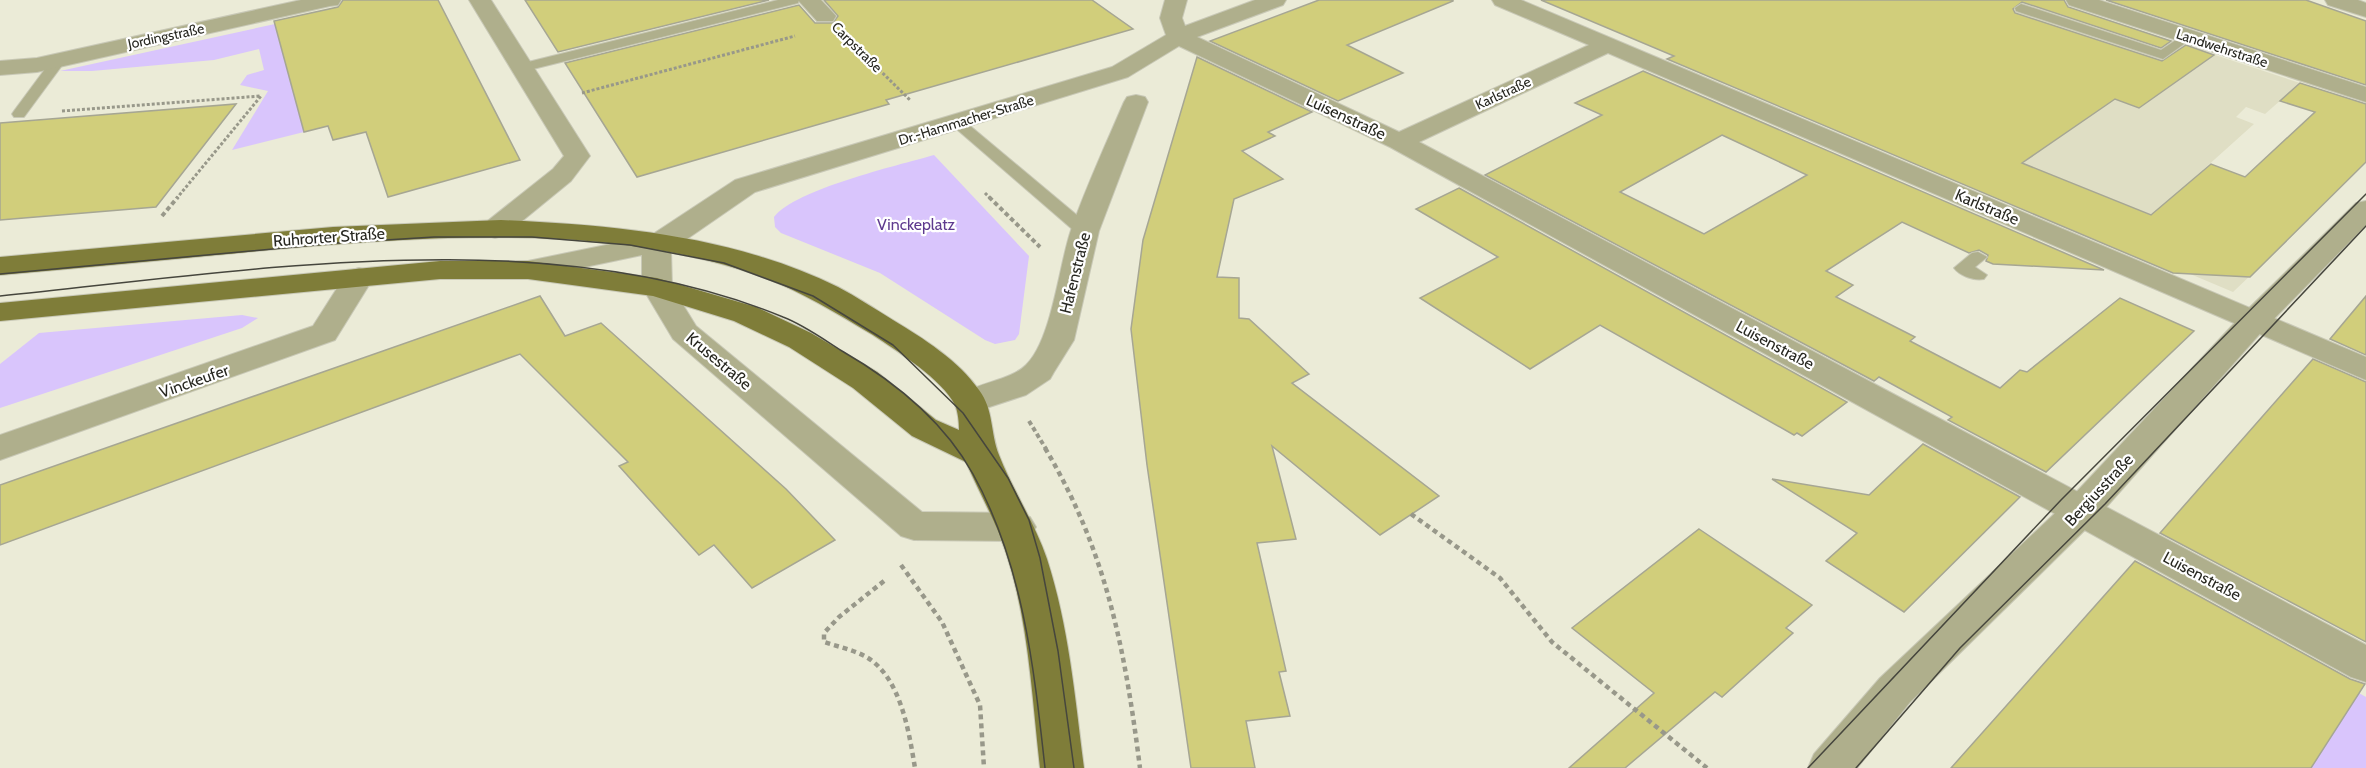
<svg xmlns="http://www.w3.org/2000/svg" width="2366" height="768" viewBox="0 0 2366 768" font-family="Cabin,sans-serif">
  <rect width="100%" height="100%" fill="#ebebd7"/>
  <path fill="#dfdec4" d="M1729,0H2048L2300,83L2265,114L2246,107L2236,117L2254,124L2195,177L2309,220L2233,292L1720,76Z"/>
  <g fill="#d9c5fc">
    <path d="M275,24L304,132L232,150L268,91L240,85L247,75L264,70L259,49L214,60L92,71H60Z"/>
    <path d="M934,155L1029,256L1019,334L1015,340L995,344L985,340L880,273L781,233L775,227L774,217C796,189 896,166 934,155Z"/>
    <path d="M242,315L258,318L242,328L0,408V364L39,333Z"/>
    <path d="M2357,692L2366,697V768H2308Z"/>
  </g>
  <g fill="#d1ce7b" stroke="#a6a693" stroke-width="1.5" fill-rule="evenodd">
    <path d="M343,0H438L520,160L388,197L366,132L333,140L328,126L304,132L274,21L338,7Z"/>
    <path d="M525,0H769L558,52Z"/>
    <path d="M824,0H1092L1133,29L886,100L889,104L637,177L565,63L799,5L815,23H833L838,16Z"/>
    <path d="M1319,0H1453V1L1347,45L1403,73L1338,101L1210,41Z"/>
    <path d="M1541,0H2064L2068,7L2171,41L2161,48L2022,2L2013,9L2015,13L2162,61L2186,45L2214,55L2139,108L2115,99L2022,163L2151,215L2211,164L2245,177L2315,112L2280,101L2300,83L2366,104V162L2250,277L2173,273L1667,59L1674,56Z"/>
    <path d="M2106,0H2306L2366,21V85Z"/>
    <path d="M1197,57L1312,112L1268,132L1275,136L1242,151L1283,179L1234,199L1217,277L1239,278V318L1249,319L1309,374L1292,383L1439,496L1380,535L1272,446L1296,539L1257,543L1286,671L1279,672L1290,716L1246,721L1255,768H1191L1147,465L1131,329L1143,240Z"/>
    <path d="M1643,71L2104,270L1993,264L1986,261L1988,255L1979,250L1969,253L1902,222L1826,271L1853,285L1836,297L1915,337L1910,341L2000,388L2020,370L2027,372L2120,298L2194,331L2046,472L1948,420L1952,417L1879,377L1874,381L1485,175L1602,115L1575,103ZM1722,135L1807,175L1704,234L1620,192Z"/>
    <path d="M236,104L156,207L0,220V123Z"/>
    <path d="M1459,188L1847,402L1802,436L1797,433L1794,435L1600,325L1530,369L1420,298L1498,257L1416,209Z"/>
    <path d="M540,296L565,336L601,323L786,489L835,540L752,588L714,545L699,555L619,466L628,462L520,354L0,545V485Z"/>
    <path d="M2366,296V355L2330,339Z"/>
    <path d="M2313,359L2366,382V642L2160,533Z"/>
    <path d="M1923,444L2020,497L1904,612L1826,561L1857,533L1772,479L1869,495Z"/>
    <path d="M1699,529L1812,605L1786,628L1793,633L1722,697L1715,692L1625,768H1569L1654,693L1572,628Z"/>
    <path d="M2135,561L2350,679L2365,684L2311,768H1951Z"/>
  </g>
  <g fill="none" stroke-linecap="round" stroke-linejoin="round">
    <defs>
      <g id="service">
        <path d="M778,0H799L798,3L521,72L514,68L516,65Z"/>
        <path d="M2021,4L2161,50L2188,32L2195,36L2163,59L2016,11L2015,8Z"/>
        <path d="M59,56L66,60L24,117H14L12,114L14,111L54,57Z"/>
        <path d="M958,119L963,120L1091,227L1093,231L1091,235H1079L953,126L951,123L953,120Z"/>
        <path d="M1978,252L1987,257L1975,267L1987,275L1984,279C1974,281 1960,276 1954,268L1972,253Z"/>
      </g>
      <g id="minor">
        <path d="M301,0H341L338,5L330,6L37,72L0,75V61L37,58Z"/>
        <path d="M469,0H491L590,156L571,181L505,235L495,238L485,235L481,229L485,223L553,169L564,156Z"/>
        <path d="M798,0H821L836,16L833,21H817Z"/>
        <path d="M1165,0H1187L1182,18L1185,26L1255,0H1286L1283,5L1197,37L1399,132L1589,45L1495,5L1492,0H1521L2366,357V380L1608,53L1419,142L2366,645V682L2351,677L1390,147L1179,46L1128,77L755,192L671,250L672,287L696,326L922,512L1017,513L1030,517L1036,527L1030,537L1017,541L914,540L901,536L673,339L642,287V255L528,279L518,276L513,270L518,264L528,261L650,236L735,180L1112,67L1166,35L1160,18Z"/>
        <path d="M2066,0H2099L2366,87V102L2069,5Z"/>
        <path d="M2325,0H2358L2366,3V17L2328,5Z"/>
        <path d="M1136,95L1145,97L1148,102L1099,231L1074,340L1054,372L1050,379L1026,395L971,413L959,410L954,402C966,383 1008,383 1026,365C1052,340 1059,265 1071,230C1086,187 1106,144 1124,102L1127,97Z"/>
        <path d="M359,268L370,271L374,277L335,340L0,460V435L313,326L348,271Z"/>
      </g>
      <path id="tertiary" d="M2366,201V225L2265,328L2094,521L1910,702L1857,768H1808L1814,754L1880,678L2068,501L2243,314L2356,203Z"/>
      <path id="primary" d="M501,220C616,225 734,236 838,287C857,297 875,309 893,320C923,338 959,361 979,390C994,410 990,432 999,455C1013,491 1035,523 1047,559C1069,627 1075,698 1084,768H1040C1032,698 1029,626 1008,559C998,525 980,494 966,462L912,436L853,388L789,347L734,321L653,296L528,279H440L0,321V303L440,261H528L657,278L756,307L811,333L877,372L936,420L959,430C959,422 958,412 955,405C943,380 896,350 873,335C830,309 787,283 739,269C590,224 430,236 278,249C185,258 93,267 0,275V257L333,227Z"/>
    </defs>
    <use href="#service" stroke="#c8c8b6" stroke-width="2"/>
    <use href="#minor" stroke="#c8c8b6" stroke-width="2"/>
    <use href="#tertiary" stroke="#c8c8b6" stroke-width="2"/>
    <use href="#primary" stroke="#c8c8b6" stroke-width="2"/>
    <g stroke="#98988a" stroke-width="3" stroke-dasharray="3 2" stroke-linecap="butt">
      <path d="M847,38L910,100"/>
      <path d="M582,93L795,36"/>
      <path d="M62,111L261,96L177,198"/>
      <path d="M985,193L990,198"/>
    </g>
    <g stroke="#98988a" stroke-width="4" stroke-dasharray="4.5 3" stroke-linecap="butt">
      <path d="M989,197L1040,247"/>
      <path d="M162,216L178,197"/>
      <path d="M1029,421L1046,449"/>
    </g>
    <g stroke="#98988a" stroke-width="4.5" stroke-dasharray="5 4" stroke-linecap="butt">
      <path d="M1045,448C1107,552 1125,650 1140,768"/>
      <path d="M1411,514L1500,578L1552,642L1707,768"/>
      <path d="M901,565L942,622L980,705L984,768"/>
      <path d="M884,581L839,617L824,633V642C839,647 855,650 868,658C901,679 909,732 915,768"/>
    </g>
    <use href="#service" fill="#afaf8c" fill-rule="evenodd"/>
    <use href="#minor" fill="#afaf8c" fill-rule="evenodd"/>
    <use href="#tertiary" fill="#afaf8c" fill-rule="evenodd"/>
    <use href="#primary" fill="#7f7d39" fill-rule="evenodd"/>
    <g stroke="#46463d" stroke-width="1.5">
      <path d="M0,274L337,243L434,237H532L630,245L724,263L813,296L893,345L963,413L1008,478L1029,520L1040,558L1058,651L1074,768"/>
      <path d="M0,296C248,271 547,219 783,317C804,325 823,339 842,351C894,381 943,420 973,474C1023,564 1034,668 1045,768"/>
      <path d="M1808,768L2061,500L2366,194"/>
      <path d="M1856,768L1960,648L2105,504L2366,226"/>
    </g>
  </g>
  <g text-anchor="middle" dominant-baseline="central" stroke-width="4.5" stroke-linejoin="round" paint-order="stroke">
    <g font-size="14" fill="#272720" stroke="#fff">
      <text transform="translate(166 36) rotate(-12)">Jordingstraße</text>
      <text transform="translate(857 47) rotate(45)">Carpstraße</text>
      <text transform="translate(2222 48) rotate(18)">Landwehrstraße</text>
      <text transform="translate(1503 93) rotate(-25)">Karlstraße</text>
      <text transform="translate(966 120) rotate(-17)">Dr.-Hammacher-Straße</text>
    </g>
    <g font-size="16" fill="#272720" stroke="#fff">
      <text transform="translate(1346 117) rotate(25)">Luisenstraße</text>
      <text transform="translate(1987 207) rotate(23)">Karlstraße</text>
      <text transform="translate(329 237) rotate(-4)">Ruhrorter Straße</text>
      <text transform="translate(1075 273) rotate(-76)">Hafenstraße</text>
      <text transform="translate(1775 345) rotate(28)">Luisenstraße</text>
      <text transform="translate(719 361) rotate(40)">Krusestraße</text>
      <text transform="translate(194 381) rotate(-19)">Vinckeufer</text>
      <text transform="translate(2099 490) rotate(-47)">Bergiusstraße</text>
      <text transform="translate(2202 576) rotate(28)">Luisenstraße</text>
    </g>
    <g font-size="16" fill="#5e3a8e" stroke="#fff">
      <text x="916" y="224">Vinckeplatz</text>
    </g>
  </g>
</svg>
